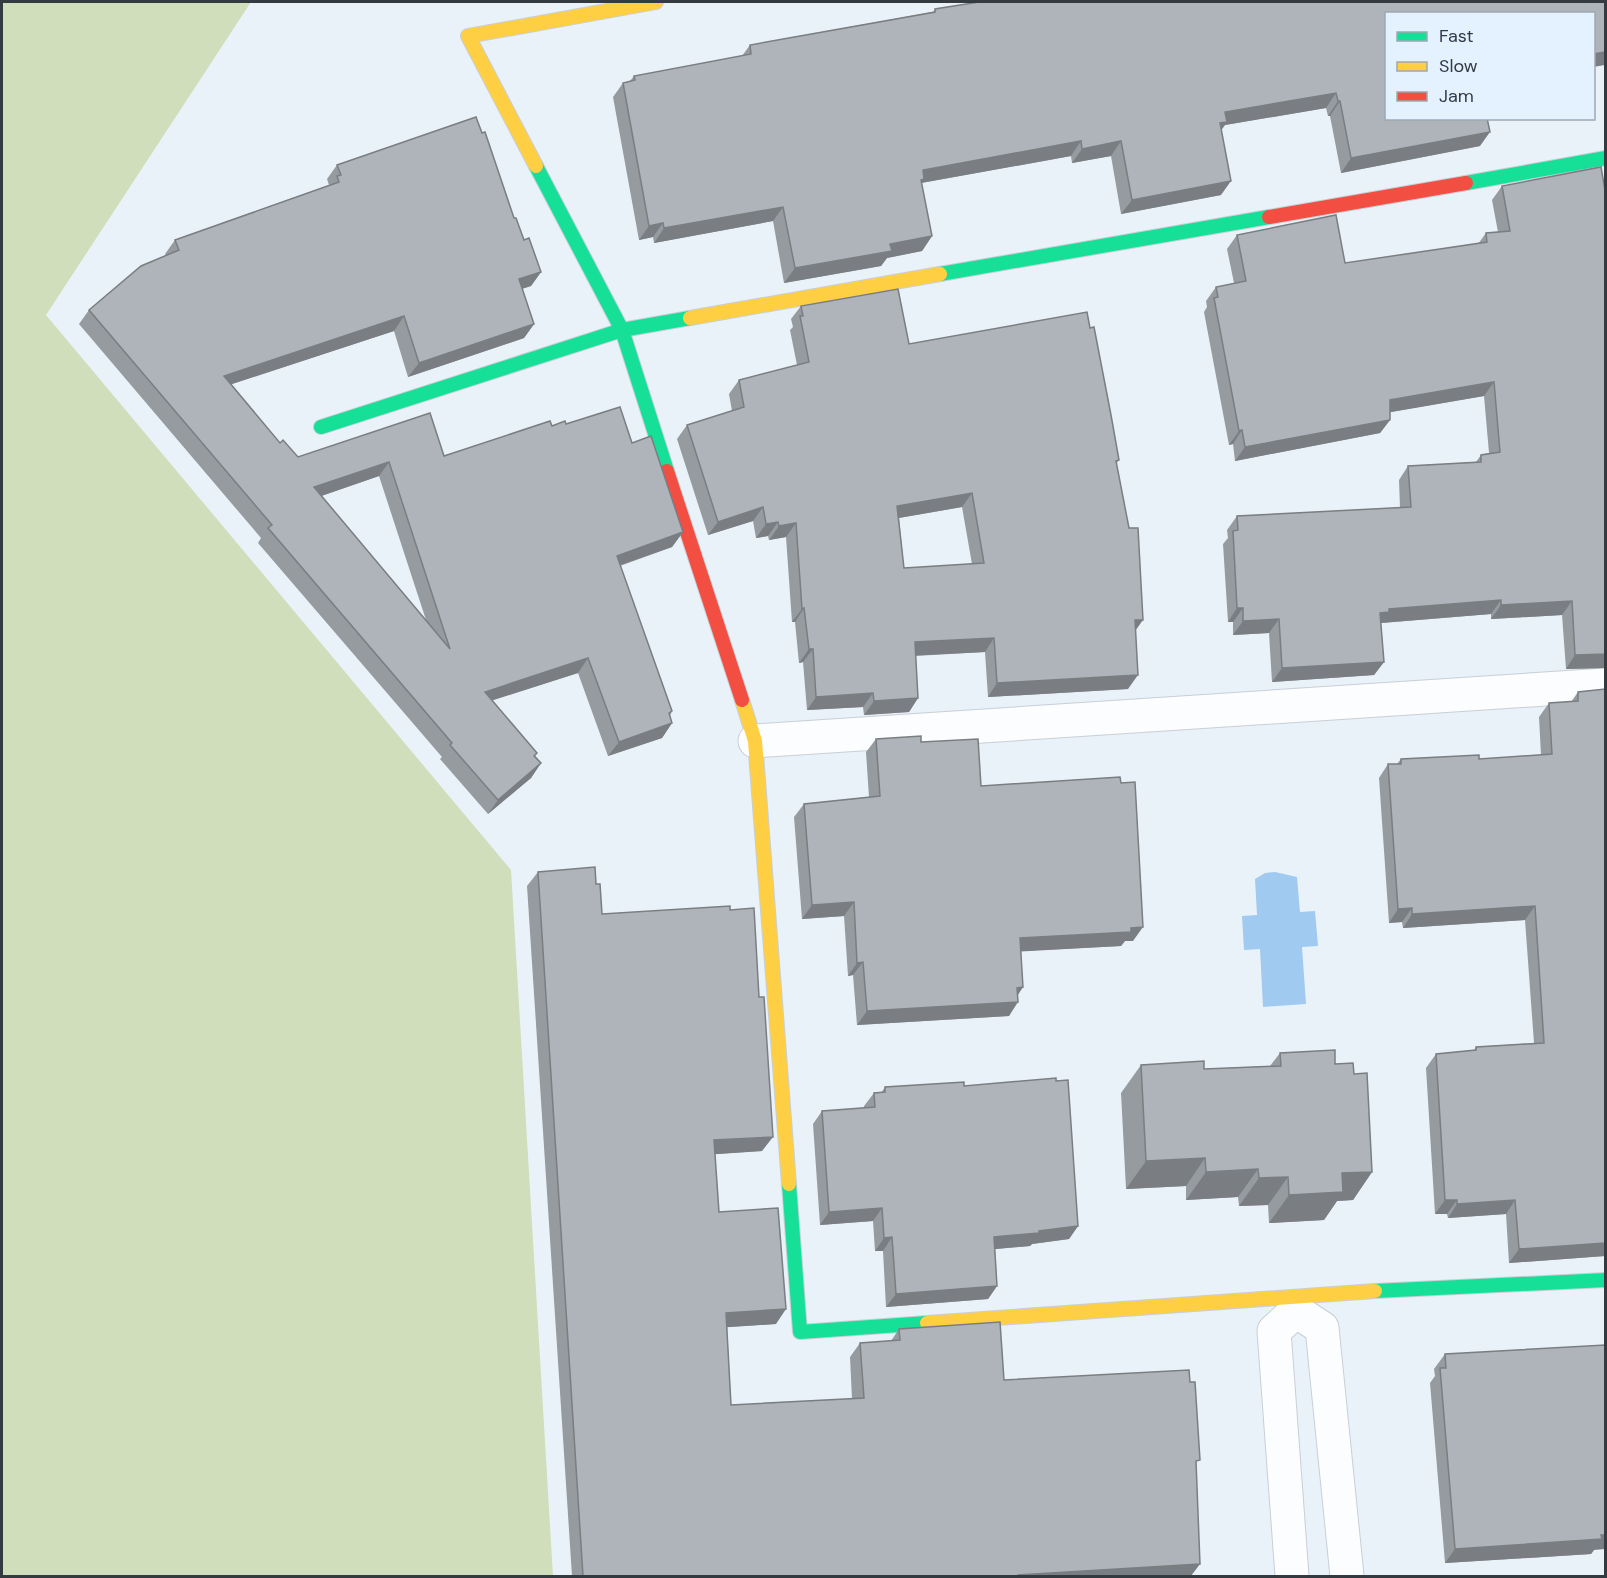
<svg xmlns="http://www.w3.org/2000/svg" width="1607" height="1578" viewBox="0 0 1607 1578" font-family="'DM Sans',sans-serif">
  <rect width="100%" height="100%" fill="#eaf2f9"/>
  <path fill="#d0debc" d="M2,2H251L46,315L511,870L553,1576H2Z"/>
  <path fill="#a0caef" d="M1275,872L1297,877L1300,912L1315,911L1318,946L1302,947L1306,1004L1263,1007L1260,949L1244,950L1242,916L1257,915L1255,879L1265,873Z"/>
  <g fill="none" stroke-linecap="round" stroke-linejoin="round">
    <defs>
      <g id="street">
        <path d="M755,741L1606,685"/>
        <path d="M1296,1311L1322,1328L1347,1576"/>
        <path d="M1292,1576L1274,1331L1296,1311"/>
      </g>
      <g id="fast">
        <path d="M536,166L622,330L667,471"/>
        <path d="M1466,183L1606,158"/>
        <path d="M940,274L1269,217"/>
        <path d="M321,427L622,330L690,318"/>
        <path d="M789,1184L800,1332L927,1323"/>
        <path d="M1375,1291L1606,1280"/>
      </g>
      <g id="slow">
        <path d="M536,166L468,36L656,2"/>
        <path d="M690,318L940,274"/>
        <path d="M742,700L755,741L789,1184"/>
        <path d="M927,1323L1375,1291"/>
      </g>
      <g id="jam">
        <path d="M1269,217L1466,183"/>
        <path d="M667,471L742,700"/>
      </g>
    </defs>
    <use href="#street" stroke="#c8cfd6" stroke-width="35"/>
    <use href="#fast" stroke="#c8cfd6" stroke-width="16"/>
    <use href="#slow" stroke="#c8cfd6" stroke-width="16"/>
    <use href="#jam" stroke="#c8cfd6" stroke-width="16"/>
    <use href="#street" stroke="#fcfdfe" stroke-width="33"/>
    <use href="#fast" stroke="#16e098" stroke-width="14"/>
    <use href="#slow" stroke="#ffcf43" stroke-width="14"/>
    <use href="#jam" stroke="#f24e42" stroke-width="14"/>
  </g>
  <g fill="#969ba0" fill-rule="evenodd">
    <path d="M935,9L1386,14L1480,146L1341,173L1330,116H1328L1326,108L1225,125L1221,130V195L1121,214L1111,156L1072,163L1071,156L921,183L932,236L922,251L887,258L881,266L784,283L773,221L654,243L653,237L639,240L613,97L623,83L630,81L634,76L742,56L750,45L933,12Z"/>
    <path d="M337,165L514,218L524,240L541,272L531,286L522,289L534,324L524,338L408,377L394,331L231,384L280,443L298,457L444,456L552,426L566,424L632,443L683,532L672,547L620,566L672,711L670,716L672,723L662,738L608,756L578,673L492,700L541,763L531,778L488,814L440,759L442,757L258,543L261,538L79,324L89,310L166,256L165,254L175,240L329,185L327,179ZM379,476L426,620L321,496Z"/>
    <path d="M1502,186L1605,190V668L1566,669L1562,615L1491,619V614L1381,623L1384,662L1374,675L1272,682L1269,633L1233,635V622H1228L1223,544L1228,538L1227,530L1237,516L1400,508L1399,480L1408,466L1476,462L1481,455L1489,453L1484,396L1390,412V420L1380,433L1235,461L1233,444L1229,445L1204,312L1207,307L1206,301L1216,287L1234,283L1227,249L1237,235L1345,263L1478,244L1486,233L1498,232L1492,200Z"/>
    <path d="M801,306L909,344L1090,328L1119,460L1116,464L1136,631L1128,689L988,697L985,652L915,656L918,698L909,712L864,715L863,707L807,710L803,662L799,663L795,622H792L786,537L769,540L768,536L756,538L753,521L708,535L677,439L687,425L732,411L729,394L739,380L797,365L790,330L793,327L791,319ZM962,507L972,564L904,568L899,518Z"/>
    <path d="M1605,689V1256L1509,1263L1506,1214L1448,1218L1447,1214H1435L1426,1068L1436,1054L1474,1050L1476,1047L1534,1043L1525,920L1403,928L1402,922L1389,923L1379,778L1388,764H1397L1401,759H1479L1541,755L1539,717L1549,703L1571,702L1578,692Z"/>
    <path d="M876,739L921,742L981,786L1133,941H1125L1121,946L1021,951L1023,987L1018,995L1009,1016L857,1025L853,975L848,976L844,916L802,919L794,817L804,804L869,797L866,752Z"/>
    <path d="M538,872L596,884L602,914L730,910L759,997L762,1151L715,1154L719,1212L776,1324L727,1327L731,1405L852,1399L850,1357L860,1343L891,1341L899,1329L1004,1380L1196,1465L1191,1576H572L527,886Z"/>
    <path d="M1280,1053L1335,1064L1354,1074L1372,1172L1353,1200L1337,1201L1324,1220L1269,1223L1268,1205L1239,1206L1238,1197L1186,1200V1186L1126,1189L1121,1093L1141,1065L1204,1069L1270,1066Z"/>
    <path d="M964,1086L1078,1226L1069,1239L1032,1244L1030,1246L995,1249L997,1286L988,1299L886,1307L883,1251H875L873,1221L820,1225L813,1124L822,1111L864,1108V1106L874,1093H881L885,1087Z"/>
    <path d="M1445,1354L1594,1550L1591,1554L1445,1563L1430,1383L1435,1376L1434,1369Z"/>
  </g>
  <g fill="#7a7e82">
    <path d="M1605,52V65L1593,67V54Z"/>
    <path d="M1336,93L1326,108L1225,125L1217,136L1218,126L1225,112Z"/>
    <path d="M1338,101H1340L1330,116H1328Z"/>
    <path d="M1490,132L1480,146L1341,173L1351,158Z"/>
    <path d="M1081,141L1071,156L921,183L914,194L923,170Z"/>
    <path d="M1121,141L1111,156L1072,163L1082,149Z"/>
    <path d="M1231,181L1221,195L1121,214L1132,200Z"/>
    <path d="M783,207L773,221L654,243L664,228Z"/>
    <path d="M663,223L653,237L639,240L649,226Z"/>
    <path d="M932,236L922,251L887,258L881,266L784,283L795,268L890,244Z"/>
    <path d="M541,272L531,286L508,293L519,279Z"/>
    <path d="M404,316L394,331L214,390L224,376Z"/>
    <path d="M534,324L524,338L408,377L419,363Z"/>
    <path d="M1494,382L1484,396L1380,414L1390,400Z"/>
    <path d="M1390,420L1380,433L1235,461L1245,447Z"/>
    <path d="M1242,430L1233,444L1229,445L1239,431Z"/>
    <path d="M389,462L379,476L304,502L314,487Z"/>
    <path d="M972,493L962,507L887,520L897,506Z"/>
    <path d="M763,507L753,521L708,535L718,522Z"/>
    <path d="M778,522L768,536L756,538L766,524Z"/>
    <path d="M796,523L786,537L769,540L779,526Z"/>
    <path d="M683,532L672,547L606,570L617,556Z"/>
    <path d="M1501,600L1491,614L1381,623L1379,626L1380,613L1389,609Z"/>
    <path d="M1572,601L1562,615L1491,619L1501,605Z"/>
    <path d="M804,608L795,622H792L802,609Z"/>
    <path d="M1237,608H1243L1233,622H1228Z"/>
    <path d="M1279,619L1269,633L1233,635L1243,621Z"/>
    <path d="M1135,620H1143L1133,634Z"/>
    <path d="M994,638L985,652L905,656L915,642Z"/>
    <path d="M809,649H813L803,662L799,663Z"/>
    <path d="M1605,654V668L1566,669L1575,655Z"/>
    <path d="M588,658L578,673L475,706L485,692Z"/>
    <path d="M1384,662L1374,675L1272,682L1282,668Z"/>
    <path d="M1138,675L1128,689L988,697L997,683Z"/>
    <path d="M873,693L863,707L807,710L816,697Z"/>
    <path d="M918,698L909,712L864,715L874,701Z"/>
    <path d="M672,723L662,738L608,756L619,742Z"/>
    <path d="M541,763L531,778L488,814L498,800Z"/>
    <path d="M854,902L844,916L802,919L812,905Z"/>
    <path d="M1535,906L1525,920L1403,928L1412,914Z"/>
    <path d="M1412,908L1402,922L1389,923L1398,909Z"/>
    <path d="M1143,927L1133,941H1125L1121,946L1011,952L1020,938Z"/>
    <path d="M863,962L853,975L848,976L857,963Z"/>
    <path d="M1023,987L1013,1001L1017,988Z"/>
    <path d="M1018,1002L1009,1016L857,1025L867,1011Z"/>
    <path d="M773,1137L762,1151L704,1155L714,1140Z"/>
    <path d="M1205,1158L1186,1186L1126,1189L1146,1161Z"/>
    <path d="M1258,1169L1238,1197L1186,1200L1206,1172Z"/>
    <path d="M1372,1172L1353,1200L1337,1201L1324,1220L1269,1223L1289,1195L1342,1173Z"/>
    <path d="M1288,1177L1268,1205L1239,1206L1259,1178Z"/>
    <path d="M1445,1200H1457L1447,1214H1435Z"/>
    <path d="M1515,1200L1506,1214L1448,1218L1457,1204Z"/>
    <path d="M882,1208L873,1221L820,1225L829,1212Z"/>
    <path d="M1078,1226L1069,1239L1032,1244L1030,1246L985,1250L994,1237Z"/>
    <path d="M892,1237L883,1251H875L884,1238Z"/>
    <path d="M1605,1243V1256L1509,1263L1519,1249Z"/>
    <path d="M997,1286L988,1299L886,1307L896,1294Z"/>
    <path d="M786,1309L776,1324L715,1328L726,1313Z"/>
    <path d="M1601,1535H1605V1549L1594,1550L1591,1554L1445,1563L1455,1549Z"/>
    <path d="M1200,1564L1191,1576H1017L1018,1575Z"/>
  </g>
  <g fill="#aeb4ba" stroke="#7a7e82" stroke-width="1.5" fill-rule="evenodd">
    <path d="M979,2H1605V52L1593,54V14H1386V118H1487L1490,132L1351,158L1340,101H1338L1336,93L1225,112L1227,122L1220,123L1231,181L1132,200L1121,141L1082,149L1081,141L923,170L924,179L921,180L932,236L890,244L892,251L795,268L783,207L664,228L663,223L649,226L623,83L635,80L634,76L751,54L750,45L935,12V9Z"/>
    <path d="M476,117L482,133L485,132L514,218H516L524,240L529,238L541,272L519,279L534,324L419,363L404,316L224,376L280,443L283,440L298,457L430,413L444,456L550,421L552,426L565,421L566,424L620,407L632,443L651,436L683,532L617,556L672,711L669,713L672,723L619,742L588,658L485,692L537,753L534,756L541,763L498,800L450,745L452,743L268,528L272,525L89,310L141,266L179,250L175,240L339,182L337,176L341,175L337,165ZM389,462L450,649L314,487Z"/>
    <path d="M1601,167L1605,190V654L1575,655L1572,601L1501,605V600L1389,609V612L1380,613L1384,662L1282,668L1279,619L1243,621V608H1237L1233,531L1238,530L1237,516L1411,507L1408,466L1481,462V455L1500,452L1494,382L1390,400V420L1245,447L1242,430L1239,431L1214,298L1218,297L1216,287L1246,281L1237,235L1336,215L1345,263L1487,242L1486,233L1510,231L1502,186Z"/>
    <path d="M898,289L909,344L1087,312L1090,328L1094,327L1111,415L1119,460L1116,461L1129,528H1138L1143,620H1135L1138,675L997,683L994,638L915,642L918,698L874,701L873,693L816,697L813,649H809L804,608L802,609L796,523L779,526L778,522L766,524L763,507L718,522L687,425L744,407L739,380L809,362L800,316H803L801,306ZM972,493L984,563L904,568L897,506Z"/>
    <path d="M1605,689V1243L1519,1249L1515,1200L1457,1204V1200H1445L1436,1054L1476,1050V1047L1544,1043L1535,906L1412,914V908L1398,909L1388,764H1401V759L1479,755V759L1552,754L1549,703L1578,701V692Z"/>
    <path d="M921,736V742L978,739L981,786L1120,777L1121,783L1135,782L1143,927L1131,928V932L1020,938L1023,987L1017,988L1018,1002L867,1011L863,962L857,963L854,902L812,905L804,804L880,796L876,739Z"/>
    <path d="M595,867L596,884H600L602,914L730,906V910L754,908L759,997H764L773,1137L714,1140L719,1212L778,1208L786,1309L726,1313L731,1405L864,1398L860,1343L900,1340L899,1329L1000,1322L1004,1380L1189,1370L1190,1382H1195L1200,1460L1196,1461L1200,1564L1018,1575V1576H583L538,872Z"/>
    <path d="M1335,1050V1064L1353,1063L1354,1074L1367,1073L1372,1172L1342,1173L1343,1192L1289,1195L1288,1177L1259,1178L1258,1169L1206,1172L1205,1158L1146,1161L1141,1065L1204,1061V1069L1281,1066L1280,1053Z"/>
    <path d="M1056,1078V1081L1068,1080L1078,1226L1039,1231V1233L994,1237L997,1286L896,1294L892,1237L884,1238L882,1208L829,1212L822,1111L875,1107L874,1093L885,1092V1087L964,1082V1086Z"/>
    <path d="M1605,1345V1535H1601L1602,1539L1455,1549L1440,1368H1446L1445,1354Z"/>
  </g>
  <rect width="1607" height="1578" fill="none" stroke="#333a40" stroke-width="6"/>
  <rect x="1385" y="12" width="210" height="108" fill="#e4f2ff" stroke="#9da8b3" stroke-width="1.5"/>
  <rect x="1397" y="32" width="30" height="9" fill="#16e098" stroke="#9da8b3" stroke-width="1.5"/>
  <text x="1439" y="42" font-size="18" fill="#333a40">Fast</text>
  <rect x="1397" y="62" width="30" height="9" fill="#ffcf43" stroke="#9da8b3" stroke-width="1.5"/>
  <text x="1439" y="72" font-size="18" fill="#333a40">Slow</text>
  <rect x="1397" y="92" width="30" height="9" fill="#f24e42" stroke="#9da8b3" stroke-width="1.5"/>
  <text x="1439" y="102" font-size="18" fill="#333a40">Jam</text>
</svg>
